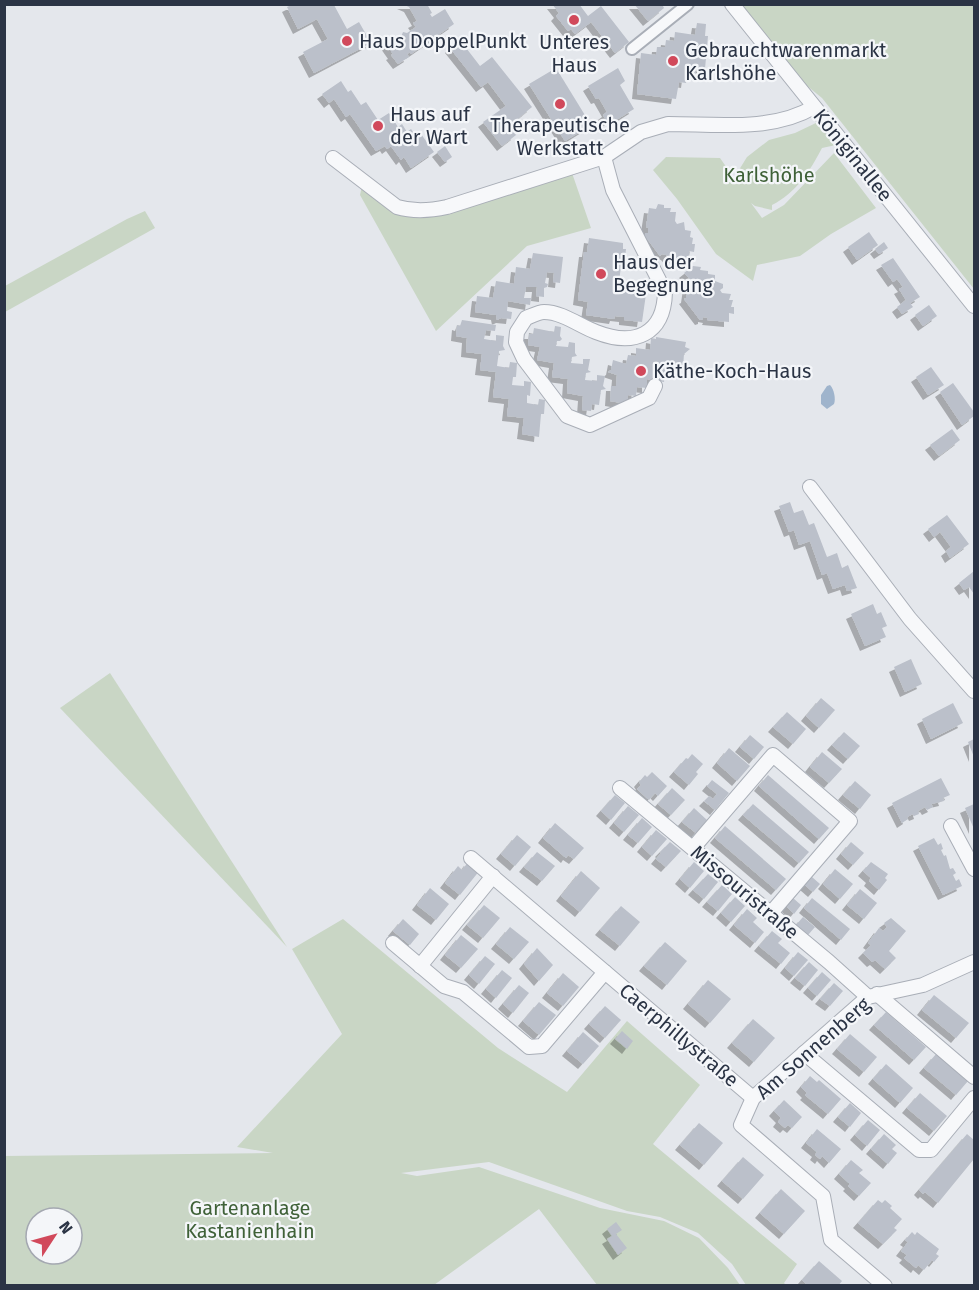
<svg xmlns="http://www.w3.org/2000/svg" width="979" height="1290" viewBox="0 0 979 1290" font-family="'Fira Sans',sans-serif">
  <defs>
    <filter id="shadow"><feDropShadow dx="-5" dy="5" stdDeviation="0" flood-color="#0004"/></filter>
  </defs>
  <rect width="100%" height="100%" fill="#e4e7ec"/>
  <g fill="#c9d6c5" fill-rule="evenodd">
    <path d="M735,5H974V289L822,98L790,72Z"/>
    <path d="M818,122L836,145L822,148C810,171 796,193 772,205V210L755,206L751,203L762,218L784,205L834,153L876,208L831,234L800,256L757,265L753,281L716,254L677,199L653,170L666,157L720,158L734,178L747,157L769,140L795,133Z"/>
    <path d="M572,173L591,228L527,246L436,331L360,195L362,186L400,213H449L544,184Z"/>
    <path d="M145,211L155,228L5,312V286L127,219Z"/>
    <path d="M110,673L287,947L60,708Z"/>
    <path d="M343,919L498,1048L567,1092L627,1021L700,1085L653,1144L797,1264L784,1283L786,1285H746L732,1264L698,1233L660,1217L627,1211L489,1162L401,1173L417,1176L479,1167L600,1208L664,1221L699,1238L728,1268L740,1285H597L539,1209L434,1285H5L4,1156L273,1153L237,1147L342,1034L292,949ZM36,1218H72V1254H36Z"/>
  </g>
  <path fill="#9fb4cc" d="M830,385C834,389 836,399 834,404L827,409L821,404V395L827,386Z"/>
  <g fill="#bbc0ca" filter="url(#shadow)">
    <path d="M402,4H427L432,13L430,14L432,17L445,9L454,24L411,54L410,52L407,54L409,57L398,64L391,55L393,54L386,44L397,37L399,39L401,37L403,32L407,33L416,27L413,23L417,21L409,7Z"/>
    <path d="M552,4H579L588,16L601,6L629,42L615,53L591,22L575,34L571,29L568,31L556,16L559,13Z"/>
    <path d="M634,4H662L664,8L648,21Z"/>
    <path d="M291,5H334L347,29L359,22L371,43L314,73L303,52L328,39L317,19L298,29L287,7Z"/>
    <path d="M697,23L706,24L705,36H708L705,69L696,68L695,76H687L686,83L679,82L676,99L637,94L641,53L656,55L657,47H665L666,40L674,41L675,32L695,35Z"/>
    <path d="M460,40L480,66L492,57L532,107L509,126L516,135L502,146L483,122L506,106L488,82L481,87L450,48Z"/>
    <path d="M556,68L591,125L565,141L529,84Z"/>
    <path d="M618,68L625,81L620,85L634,109L613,122L612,119L607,122L603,115L607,112L599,98L596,99L588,86Z"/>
    <path d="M341,81L348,92L351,90L361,105L366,102L378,120L389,113L398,127L402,124L407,132L411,129L417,137L421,134L434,152L411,168L404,157L401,160L391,146L387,149L385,146L376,151L350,114L346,117L334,99L329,103L322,94Z"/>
    <path d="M445,146L452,157L445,162L437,152Z"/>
    <path d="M658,204L664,205V208H671L670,212H676L675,221L677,224L684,222L685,230L691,231L690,237L693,238L692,244H695L694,252L689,251V259L682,264L678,259L673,258L670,260L666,255L662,254L660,256L645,236V233H648V228L646,227L649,208L656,209Z"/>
    <path d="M869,232L878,245L857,260L848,247Z"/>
    <path d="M589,238L623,243V249H626L625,258H622L618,290L646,294L642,322L624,320V317L615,316L614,319L586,315L588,302L578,300L584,252H587Z"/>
    <path d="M884,242L888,248L879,254L875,249Z"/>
    <path d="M533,253L563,257L560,283L553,282L554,273L547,272L545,283L548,284L547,287L544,288V297L536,296L537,287H526L524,298H531L530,305L508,301L507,311L512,312L511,319L501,318L497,320L496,315L475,312L477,296L493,298L496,281L514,284L516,267L530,269Z"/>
    <path d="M893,258L920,297L910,303L913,307L902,314L897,307L906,300L899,289L903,287L897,279L893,282L881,265Z"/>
    <path d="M693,266L701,267L700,270L708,271V274L715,275V281L723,284V288L720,290L722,293L731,294L729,300H733L731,307H734V314L729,313V322L707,320L708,318L703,317V319L700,320L684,299L686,298L689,278L684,273Z"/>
    <path d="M929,305L937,316L923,326L915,315Z"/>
    <path d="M462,320L496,325L495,331L486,330L484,339L496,341V335L504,336L503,346L505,350L499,351L497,366L509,368L510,362L517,363L516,377H513L512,385L524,386V381L531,382L530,396L527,395V403L538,405L539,399L545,400L544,414H541L539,437L522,434L524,418L507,416L509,399L493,397L496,372L480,370L482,354L466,352L467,338L456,336L457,325L460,326Z"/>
    <path d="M555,326L561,327L560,336L562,339L560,341H557L556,346L568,347L569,342L575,343V353L577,356L572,357L571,363L583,364V359H590L588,370L591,372L586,373L585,380L597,381V375L605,376L603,386L606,389L601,390L599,405L592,404L591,411L582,410L583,396L567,393L568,379L552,377L554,363L537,360L540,347L528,345L529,334H533L534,328L554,332Z"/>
    <path d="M656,337L686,342L685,347L690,349L684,354L683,367L675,365L674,374H665L664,382L647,379V388L637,387L636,396L628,395L627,404L610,401L611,386H616L617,375L608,372L611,370L613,360L626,364L628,355L636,356V348L650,350L651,338L656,339Z"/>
    <path d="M931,367L944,385L928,395L916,377Z"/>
    <path d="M953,383L974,412V416L962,425L940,392Z"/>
    <path d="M952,429L960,440L939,456L930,445Z"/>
    <path d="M790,502L794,513L803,510L809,525L814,523L827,557L837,553L842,568L848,565L857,588L847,591L845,585L833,589L827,573L822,575L810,541L799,545L794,530L789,532L779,506Z"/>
    <path d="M947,515L969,544L950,558L946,551L951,547L940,532L934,537L928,529Z"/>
    <path d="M974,571V594L969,587L964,590L959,583Z"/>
    <path d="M873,604L877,614L881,612L887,626L882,628L886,637L865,646L851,614Z"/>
    <path d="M911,659L922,684L905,692L894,667Z"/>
    <path d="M821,698L835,710L819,728L806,716Z"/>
    <path d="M953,703L963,723L931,739L922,719Z"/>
    <path d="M787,712L806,729L793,744L773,727Z"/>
    <path d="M844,732L860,746L848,759L832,745Z"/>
    <path d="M750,735L764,747L754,759L740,747Z"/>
    <path d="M974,739V757L968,742Z"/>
    <path d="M729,748L750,766L737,781L717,763Z"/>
    <path d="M822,752L842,769L829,783L810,767Z"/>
    <path d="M692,754L703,764L696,772L698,774L689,785L674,772L686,758L688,759Z"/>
    <path d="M652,772L667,786L658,796L655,793L649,800L637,789L641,785L639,782L645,775L647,777Z"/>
    <path d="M768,775L829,828L819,839L759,786Z"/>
    <path d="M941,778L950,795L943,798L944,801L931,804L933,807L927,810L925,807L918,811L919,814L914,816L913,814L907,817L908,819L902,823L892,803Z"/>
    <path d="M712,780L729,793L715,810L704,801L709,796L713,799L717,794L707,786Z"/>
    <path d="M855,781L871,795L860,809L843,795Z"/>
    <path d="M672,788L685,800L671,815L658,804Z"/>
    <path d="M615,795L625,803L611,820L601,811Z"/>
    <path d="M753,804L809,852L799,863L743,815Z"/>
    <path d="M974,804V829L965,808Z"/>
    <path d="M628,806L639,815L624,832L614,823Z"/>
    <path d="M694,808L707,820L696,833L682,822Z"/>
    <path d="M642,818L652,827L638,843L628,835Z"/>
    <path d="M555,823L584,848L574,859L568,855L566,858L543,838Z"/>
    <path d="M725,826L786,879L776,890L715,838Z"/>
    <path d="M656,830L667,839L652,856L642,847Z"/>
    <path d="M517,835L531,847L515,866L501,854Z"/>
    <path d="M934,838L938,845L941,843L943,849L941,850L944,856L946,855L950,869L953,868L956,873L953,875L956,881L959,879L962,886L943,895L918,846Z"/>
    <path d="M670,842L681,851L666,867L656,859L661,853L660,852Z"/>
    <path d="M851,842L864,853L853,865L841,854Z"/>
    <path d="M537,852L555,866L542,881L524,867Z"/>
    <path d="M469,861L480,870L460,895L445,883L458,866L462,870Z"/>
    <path d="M694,862L704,871L690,888L680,879Z"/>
    <path d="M871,862L888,874L885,878L887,880L879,890L869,881L871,878L863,871Z"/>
    <path d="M835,869L853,884L840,899L823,884Z"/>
    <path d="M581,871L600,888L580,912L561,896Z"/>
    <path d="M708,874L718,882L704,899L693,890Z"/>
    <path d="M812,877L820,884L813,892L805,885Z"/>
    <path d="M722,885L732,894L718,911L707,902Z"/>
    <path d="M430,888L449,904L436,920L417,905Z"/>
    <path d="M860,889L877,903L864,919L847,905Z"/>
    <path d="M735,897L745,906L731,922L721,913Z"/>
    <path d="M793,898L801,905L794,914L786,906Z"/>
    <path d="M812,898L850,929L841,940L804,908Z"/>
    <path d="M484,905L500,918L483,938L467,925Z"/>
    <path d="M621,906L640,922L620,946L600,930Z"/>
    <path d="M747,909L757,918L753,922L764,932L755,943L734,925Z"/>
    <path d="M803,917L815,927L808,935L796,925Z"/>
    <path d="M891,918L906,931L889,951L896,958L885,969L875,960L872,962L863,953L871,945L868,943L879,928L883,931L887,927L884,923Z"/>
    <path d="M403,919L419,934L410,945L393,931Z"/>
    <path d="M510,927L529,942L514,959L496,944Z"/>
    <path d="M772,931L782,939L778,943L790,953L781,964L759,946Z"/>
    <path d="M461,935L478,949L461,968L445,955Z"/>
    <path d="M665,942L687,961L667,985L644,966Z"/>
    <path d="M537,948L553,965L539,981L524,964Z"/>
    <path d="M798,952L808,960L794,976L785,968Z"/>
    <path d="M485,956L495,964L479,984L469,975Z"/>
    <path d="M809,962L818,970L805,986L795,978Z"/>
    <path d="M502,970L512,978L496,998L486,989Z"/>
    <path d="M822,972L831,980L817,996L808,988Z"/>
    <path d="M563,973L579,987L563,1006L547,993Z"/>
    <path d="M708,980L731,999L710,1023L688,1004Z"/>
    <path d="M834,983L843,991L830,1006L820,999Z"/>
    <path d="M519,985L529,993L513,1013L503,1004Z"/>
    <path d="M934,995L969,1023L956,1038L922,1010Z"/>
    <path d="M539,1002L556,1015L539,1035L523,1021Z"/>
    <path d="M605,1006L621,1020L605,1038L589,1024Z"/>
    <path d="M886,1012L926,1047L914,1060L874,1025Z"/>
    <path d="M753,1019L775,1038L754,1062L732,1043Z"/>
    <path d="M622,1031L633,1041L627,1049L615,1039Z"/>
    <path d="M583,1032L599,1046L583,1064L567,1051Z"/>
    <path d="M850,1034L877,1057L864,1072L837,1049Z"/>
    <path d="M936,1054L968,1081L956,1095L924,1068Z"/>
    <path d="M886,1064L913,1088L900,1103L873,1079Z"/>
    <path d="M810,1076L817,1082L819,1080L841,1099L828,1114L805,1095L807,1093L801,1087Z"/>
    <path d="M920,1093L947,1116L934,1131L907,1108Z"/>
    <path d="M784,1100L802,1117L792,1128L788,1125L785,1128L778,1122L781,1118L774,1111Z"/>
    <path d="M850,1103L861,1113L850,1127L838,1117Z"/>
    <path d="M868,1120L880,1130L867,1146L855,1135Z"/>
    <path d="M699,1123L723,1143L704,1165L680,1145Z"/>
    <path d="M817,1129L841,1149L829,1163L822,1156L820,1159L815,1155L817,1152L806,1143Z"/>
    <path d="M884,1134L896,1145L892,1149L897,1153L888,1164L871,1149Z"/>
    <path d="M967,1134L974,1140V1159L938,1203L925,1192L923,1194L919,1190Z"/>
    <path d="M743,1157L764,1175L743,1199L722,1181Z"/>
    <path d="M851,1160L863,1170L859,1173L871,1183L859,1196L848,1186L850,1184L839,1174Z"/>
    <path d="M781,1189L805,1211L784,1234L760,1213Z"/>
    <path d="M878,1200L882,1203L885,1200L892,1206L890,1208L902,1219L894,1228L897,1230L883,1244L858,1223Z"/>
    <path d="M616,1222L622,1230L616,1234L627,1248L618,1255L607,1239L612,1236L607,1229Z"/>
    <path d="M912,1232L915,1235L917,1232L939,1249L936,1254L939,1256L934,1262L932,1260L924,1270L918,1265L916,1268L904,1258L907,1255L901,1251L908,1242L905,1240Z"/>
    <path d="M819,1261L842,1281L838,1286H808L802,1280Z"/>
  </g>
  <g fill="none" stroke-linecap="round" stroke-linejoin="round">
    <defs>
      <path id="pedestrian" d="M632,49L688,4"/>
      <g id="minor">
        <path d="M732,4L974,306"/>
        <path d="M604,157L613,190L665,292C664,335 634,347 596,332C580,326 562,312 544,312C539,312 531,316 526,318L517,332L516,342L524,359L567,416L590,425L649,398L655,386"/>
        <path d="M333,158L397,207C414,212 429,211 447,207L604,157L641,132L668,124C715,124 772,132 814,107"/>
        <path d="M810,487L910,619L974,691"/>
        <path d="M620,788L829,962L868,997"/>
        <path d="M951,826L974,869"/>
        <path d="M693,848L773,755L850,821L771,913"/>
        <path d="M471,858L753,1098"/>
        <path d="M393,943L444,986L463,992L529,1047L542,1046L605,972"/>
        <path d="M420,966L493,876"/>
        <path d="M877,994L974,1077"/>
        <path d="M804,1053L919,1150H931L974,1098"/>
        <path d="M885,1286L831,1240L823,1196L741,1125L753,1098L868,997L923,985L974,962"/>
      </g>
    </defs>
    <use href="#pedestrian" stroke="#a9aeb7" stroke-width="14"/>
    <use href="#minor" stroke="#a9aeb7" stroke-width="16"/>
    <use href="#pedestrian" stroke="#f7f8fa" stroke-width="10"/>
    <use href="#minor" stroke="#f7f8fa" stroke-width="14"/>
  </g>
  <g fill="#d1495b" stroke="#f4f6f9" stroke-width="2">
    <circle cx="574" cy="20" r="6"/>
    <circle cx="347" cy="41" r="6"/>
    <circle cx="673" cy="61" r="6"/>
    <circle cx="560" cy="104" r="6"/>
    <circle cx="378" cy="126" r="6"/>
    <circle cx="601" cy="274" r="6"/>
    <circle cx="641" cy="371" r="6"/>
  </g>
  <g text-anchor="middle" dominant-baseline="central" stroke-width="4.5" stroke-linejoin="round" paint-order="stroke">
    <g font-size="20" fill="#2b3445" stroke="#f4f6f9" text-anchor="start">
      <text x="359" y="41">Haus DoppelPunkt</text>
      <text x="574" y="42" text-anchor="middle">Unteres<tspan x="574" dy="23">Haus</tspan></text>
      <text x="685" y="50">Gebrauchtwarenmarkt<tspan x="685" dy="23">Karlshöhe</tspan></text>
      <text x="390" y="114">Haus auf<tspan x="390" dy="23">der Wart</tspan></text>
      <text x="560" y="125" text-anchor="middle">Therapeutische<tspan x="560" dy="23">Werkstatt</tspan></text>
      <text x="613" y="262">Haus der<tspan x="613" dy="23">Begegnung</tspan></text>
      <text x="653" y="371">Käthe-Koch-Haus</text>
    </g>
    <g font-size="20" fill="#2b3445" stroke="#f4f6f9">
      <text transform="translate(853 155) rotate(51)">Königinallee</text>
      <text transform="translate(745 892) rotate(40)">Missouristraße</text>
      <text transform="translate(679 1035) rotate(40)">Caerphillystraße</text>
      <text transform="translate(813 1048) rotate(-41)">Am Sonnenberg</text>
    </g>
    <g font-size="20" fill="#3f6138" stroke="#f4f6f9">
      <text x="769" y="175">Karlshöhe</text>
      <text x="250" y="1208">Gartenanlage<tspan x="250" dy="23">Kastanienhain</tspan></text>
    </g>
  </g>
  <rect width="979" height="1290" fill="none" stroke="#2b3445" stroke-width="12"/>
  <g transform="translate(54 1236) rotate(54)"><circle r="28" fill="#f4f6f9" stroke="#a4a8b1" stroke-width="1.5"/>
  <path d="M0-4.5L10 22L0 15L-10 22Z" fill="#d1495b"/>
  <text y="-9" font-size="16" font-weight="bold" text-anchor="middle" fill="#2b3445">N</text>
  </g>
</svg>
